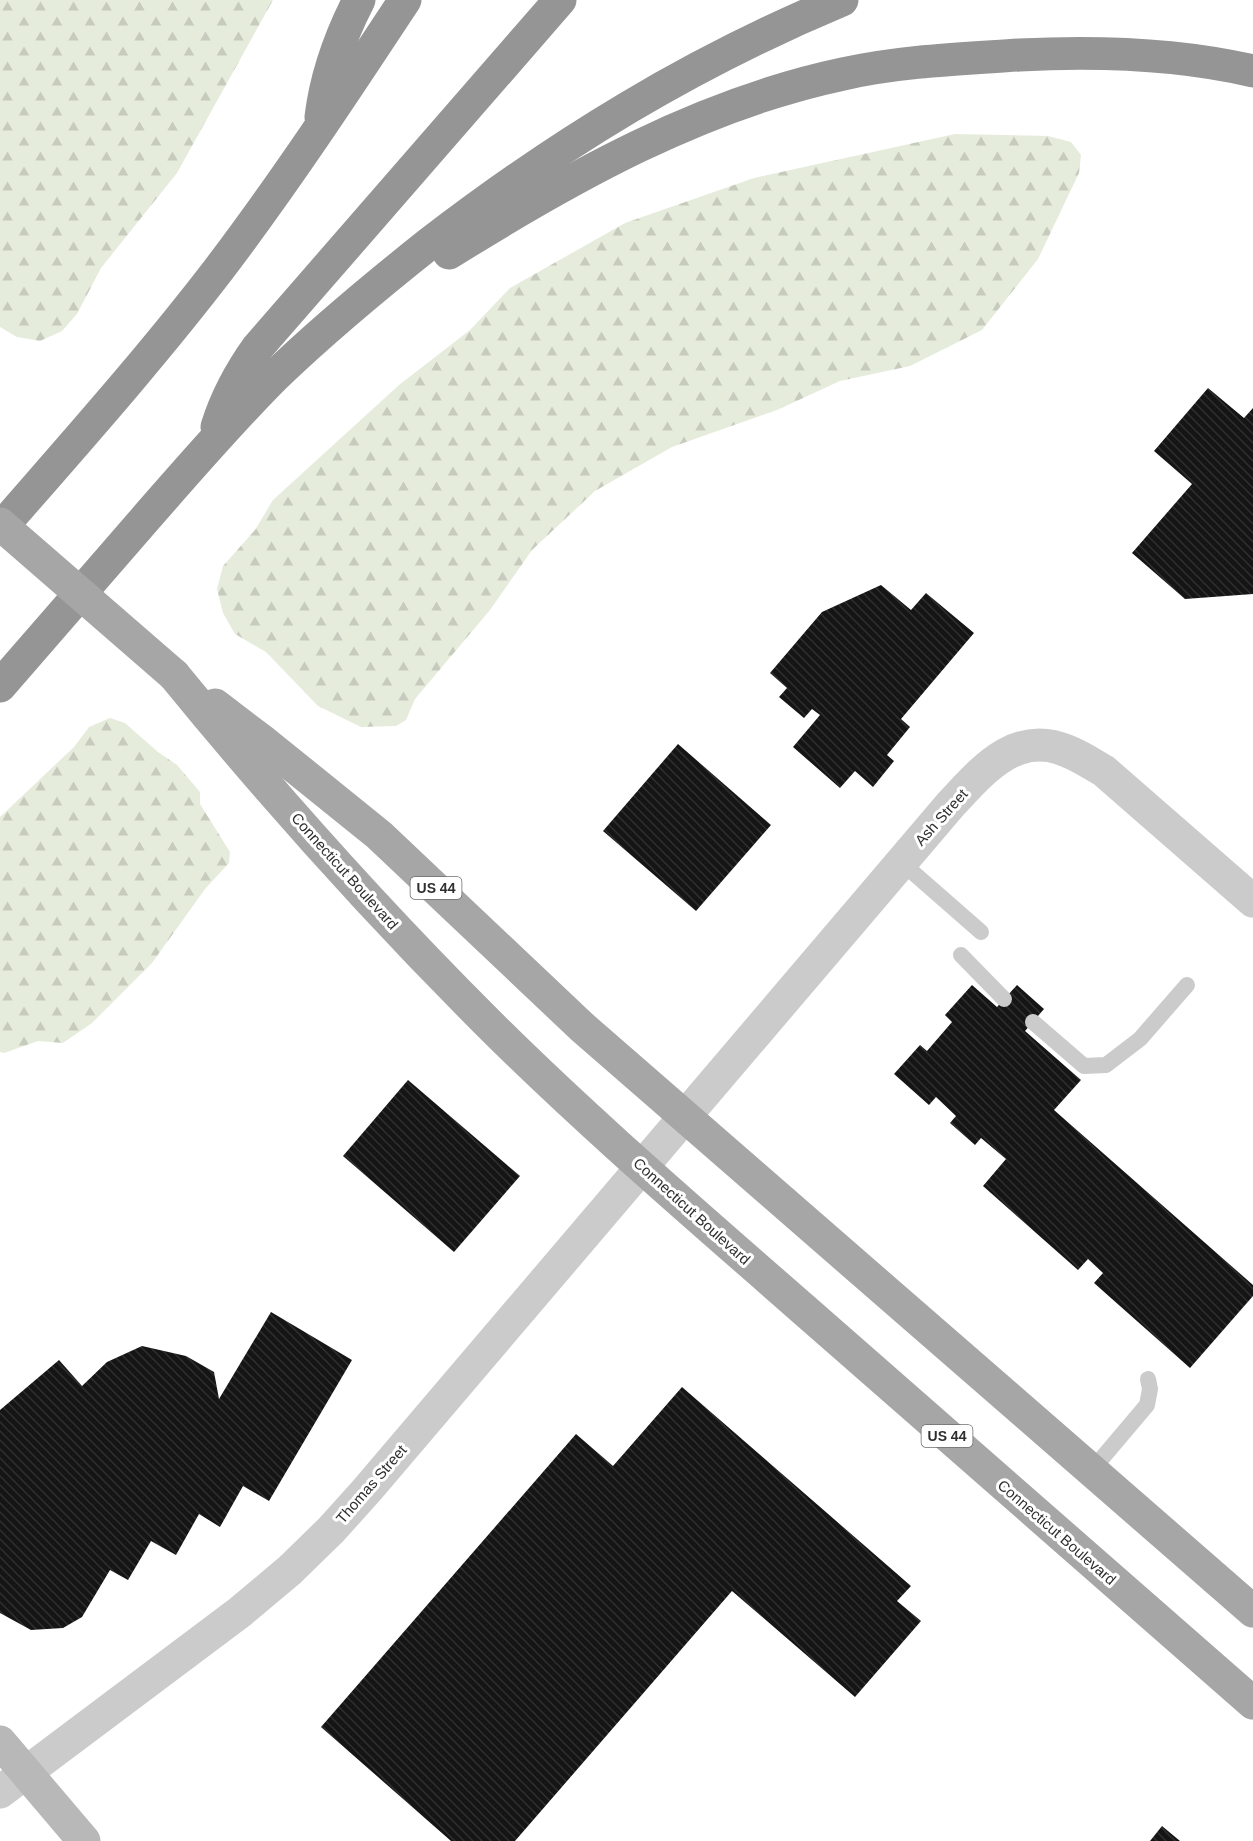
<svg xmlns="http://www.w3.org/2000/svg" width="1253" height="1841" viewBox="0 0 1253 1841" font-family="Helvetica,sans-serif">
  <defs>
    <pattern id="forest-firs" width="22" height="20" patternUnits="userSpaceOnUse" patternTransform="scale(1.5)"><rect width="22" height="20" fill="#e6ecdc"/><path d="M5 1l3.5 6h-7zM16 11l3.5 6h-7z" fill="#c6cbbd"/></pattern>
    <pattern id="building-back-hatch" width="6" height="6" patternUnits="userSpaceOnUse" patternTransform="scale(1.5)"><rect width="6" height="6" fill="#151515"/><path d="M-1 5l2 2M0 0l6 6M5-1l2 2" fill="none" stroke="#2f2f2f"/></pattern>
  </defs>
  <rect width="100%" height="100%" fill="#fff"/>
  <g fill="url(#forest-firs)">
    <path d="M0,0H273L177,173L101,268L77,314L62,331L40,341L17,337L0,327Z"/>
    <path d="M955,134L1048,136L1071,142L1081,155L1079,173L1038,259L982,330L910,366L840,381L777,410L672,447L595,491L532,550L490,610L415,699L406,720L396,726L361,727L318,706L266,652L235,634L223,613L217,589L223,566L255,530L273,500L399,385L470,330L510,288L625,223L754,178Z"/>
    <path d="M110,718L125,723L158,752L177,765L200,792V804L230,852L229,863L205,889L152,963L92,1023L63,1043L38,1041L4,1053L0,1052V817L74,747L89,727Z"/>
  </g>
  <g fill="url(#building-back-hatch)">
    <path d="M1208,388L1244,418L1253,408V594L1185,599L1132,553L1192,484L1154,451Z"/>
    <path d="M881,585L911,610L926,593L974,633L901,719L910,727L887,755L894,761L873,787L855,771L840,788L793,747L820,715L812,709L804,718L779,697L787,688L770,673L822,612Z"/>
    <path d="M678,744L771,825L696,911L603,831Z"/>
    <path d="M972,985L997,1007L1017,985L1044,1009L1025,1031L1081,1080L1054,1110L1253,1285V1296L1190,1368L1094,1283L1103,1273L1088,1259L1078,1270L983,1186L1006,1159L981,1138L975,1145L950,1123L956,1116L936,1097L929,1105L894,1074L920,1045L927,1051L952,1022L945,1015Z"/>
    <path d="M408,1080L520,1176L454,1252L343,1156Z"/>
    <path d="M271,1312L352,1360L269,1501L243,1486L220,1527L199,1514L176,1555L151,1541L128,1580L110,1570L82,1617L63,1628L31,1630L0,1613V1410L59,1360L82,1386L107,1362L142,1346L186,1356L214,1372L219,1399Z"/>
    <path d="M682,1387L911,1586L897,1601L921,1621L855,1697L732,1591L515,1841H451L321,1727L576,1434L613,1466Z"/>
    <path d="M1162,1826L1180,1841H1150Z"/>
  </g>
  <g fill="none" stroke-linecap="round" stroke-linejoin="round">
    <g stroke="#cbcbcb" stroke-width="16">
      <path d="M901,862L981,932"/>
      <path d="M961,955L1004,999"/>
      <path d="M1033,1022L1084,1066L1106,1065L1140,1039L1187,985"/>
      <path d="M1092,1470L1147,1405L1150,1389L1148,1379"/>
    </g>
    <path stroke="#cbcbcb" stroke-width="33" d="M0,1792L240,1612L290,1570L331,1530L367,1490L951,804C982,771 1016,729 1067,751C1080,756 1092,764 1104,771L1253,901"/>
    <path stroke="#b8b8b8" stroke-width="33" d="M0,1742L84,1841"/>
    <g stroke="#a6a6a6" stroke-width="33">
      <path d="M174,675C272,795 376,911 485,1020C586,1121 695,1214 802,1308C952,1440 1102,1572 1253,1703"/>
      <path d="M215,705L265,743L379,835L582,1027L1253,1611"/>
    </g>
    <g stroke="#959595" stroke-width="33">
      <path d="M321,117C326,76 340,37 359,0"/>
      <path d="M449,253C571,177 701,104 843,74C901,61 960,59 1019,55C1097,51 1176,53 1253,71"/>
      <path d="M217,427C226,398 240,372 258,347L560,0"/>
      <path d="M0,529C74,444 150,359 219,269C285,182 345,91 405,0"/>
      <path d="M0,686C48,630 97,575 145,519C187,471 229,422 275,376C324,329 377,285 430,243C560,143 691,63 842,0"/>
    </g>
    <path stroke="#a6a6a6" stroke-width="33" d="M0,524L174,675"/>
  </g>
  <g text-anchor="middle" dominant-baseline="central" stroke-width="6" stroke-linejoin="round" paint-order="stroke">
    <g fill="#fff" stroke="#6d6d6d" stroke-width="1.5">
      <rect x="410.5" y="877" width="51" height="22" rx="4.5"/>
      <rect x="921.5" y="1425" width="51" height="22" rx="4.5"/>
    </g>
    <g font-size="14" font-weight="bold" fill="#2e2e2e">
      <text x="436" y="888">US 44</text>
      <text x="947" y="1436">US 44</text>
    </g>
    <g font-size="15" fill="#2e2e2e" stroke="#fff">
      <text transform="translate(941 817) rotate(-48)">Ash Street</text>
      <text transform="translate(345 871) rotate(48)">Connecticut Boulevard</text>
      <text transform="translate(692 1211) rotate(42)">Connecticut Boulevard</text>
      <text transform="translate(371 1484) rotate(-49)">Thomas Street</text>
      <text transform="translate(1057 1532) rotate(41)">Connecticut Boulevard</text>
    </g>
  </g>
</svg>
